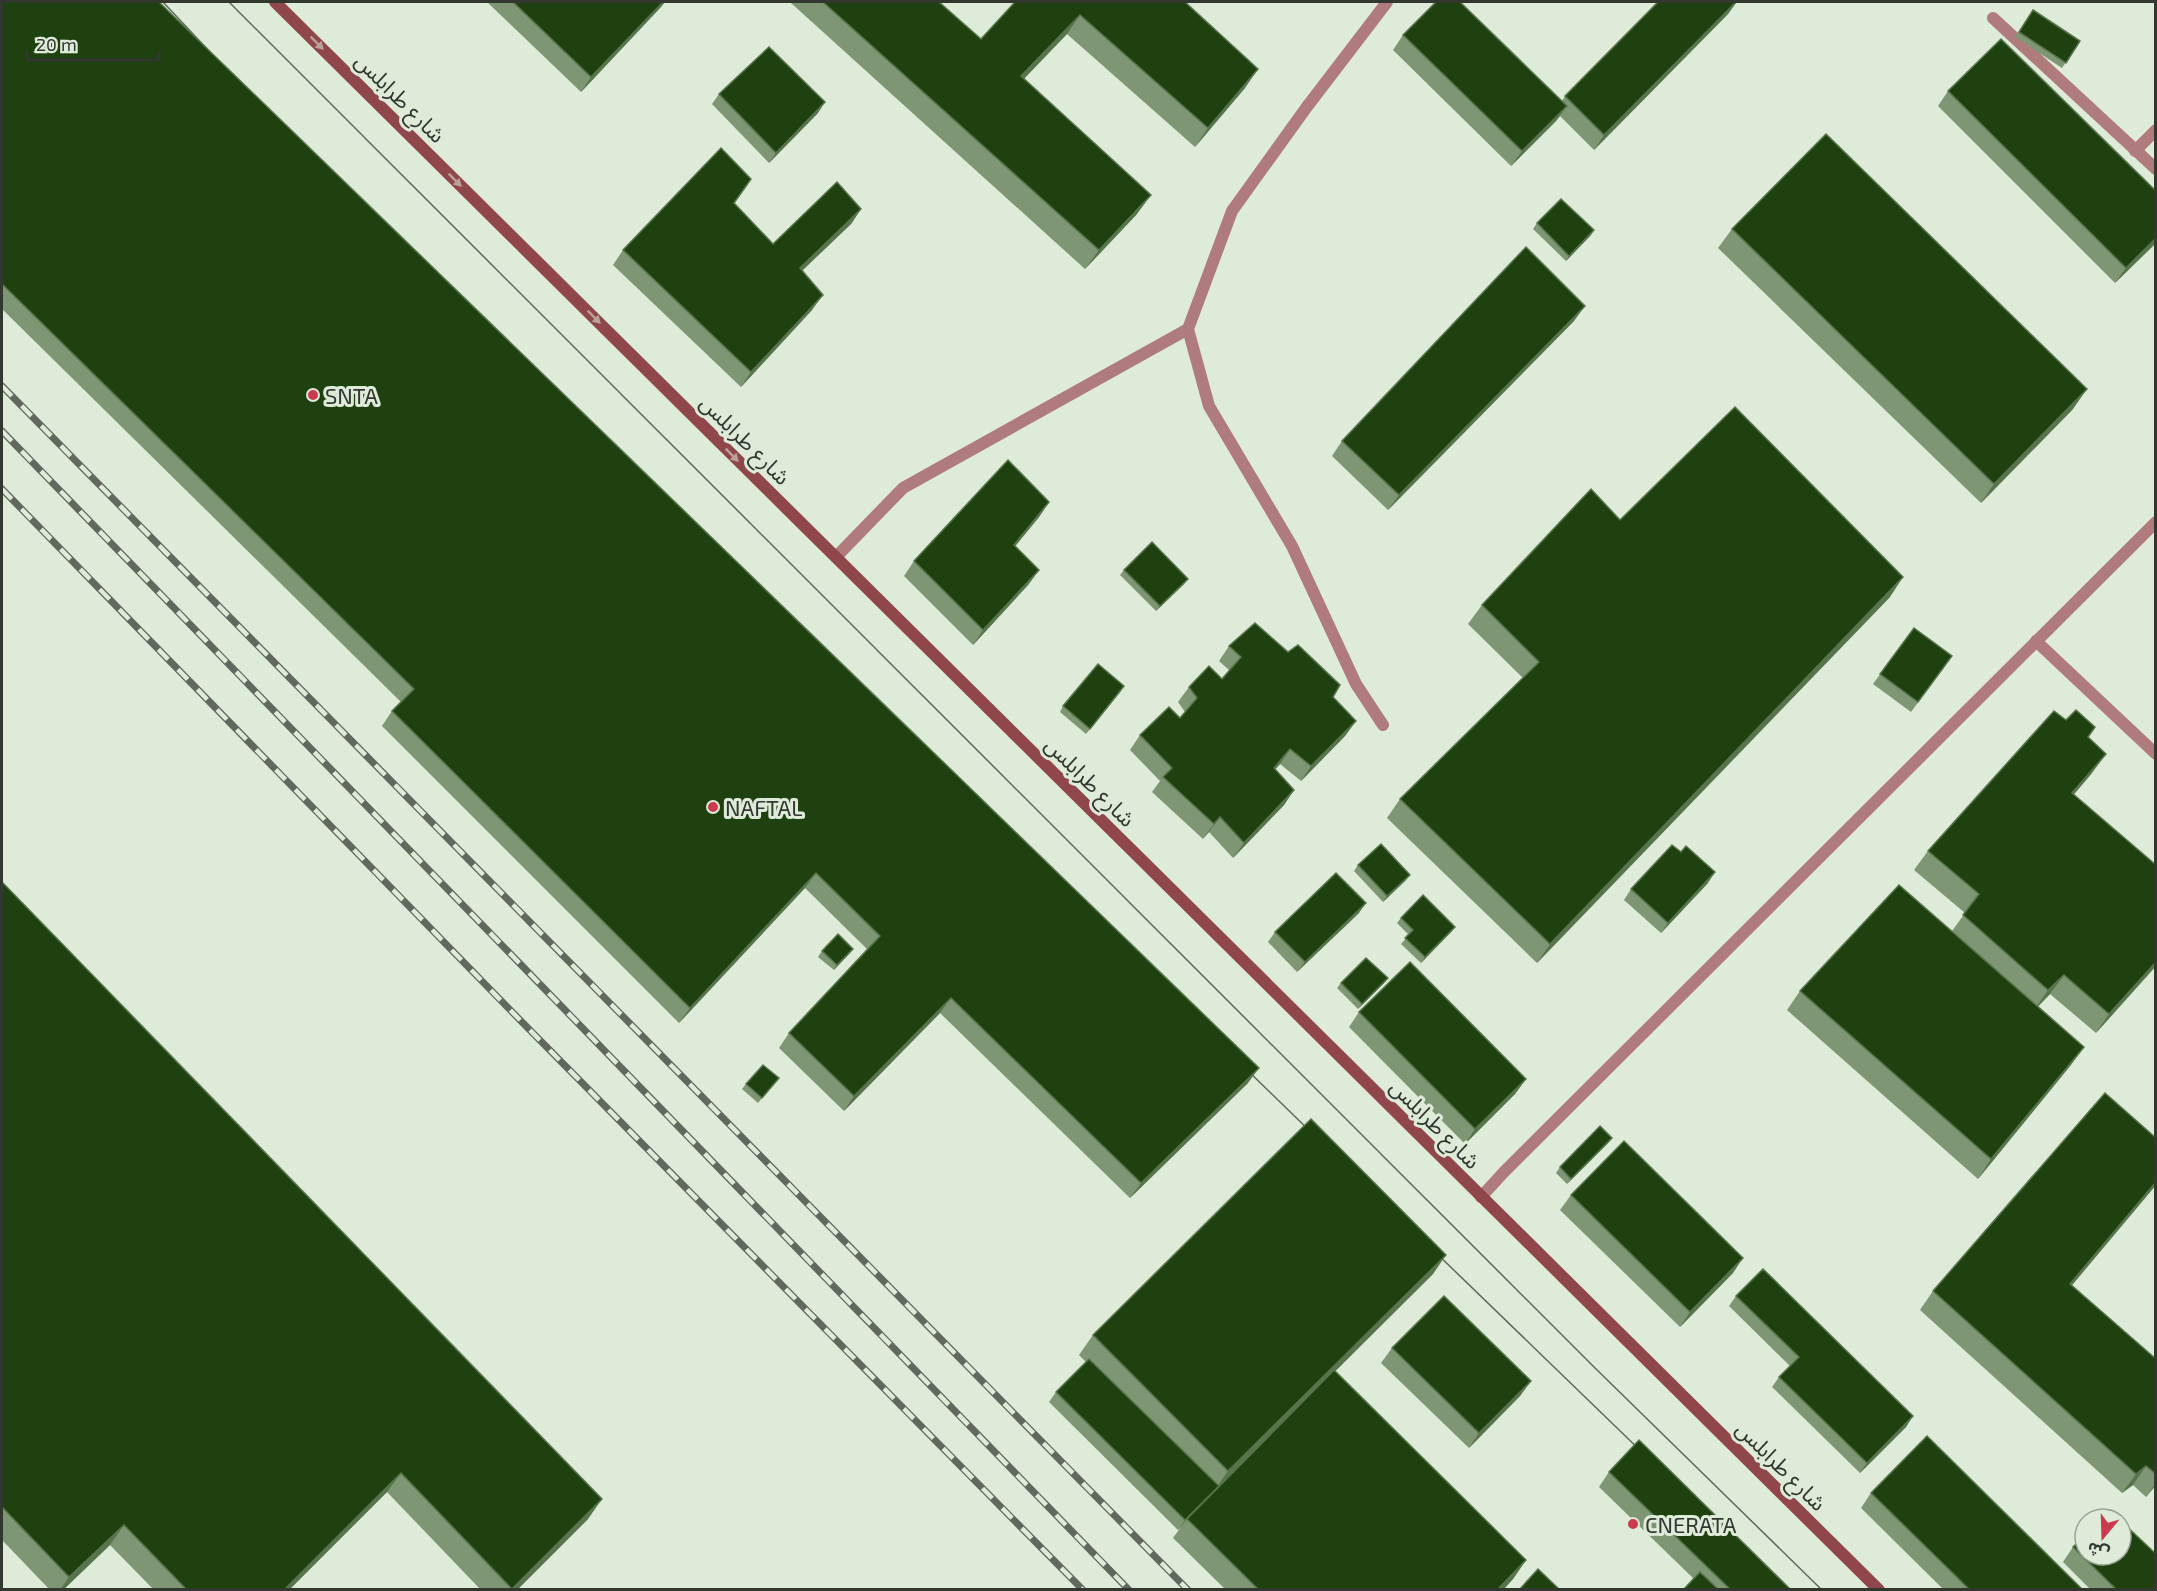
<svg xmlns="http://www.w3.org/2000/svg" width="2157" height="1591" viewBox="0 0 2157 1591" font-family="'Exo 2','Noto Sans Arabic',sans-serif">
  <rect width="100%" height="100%" fill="#ddebd8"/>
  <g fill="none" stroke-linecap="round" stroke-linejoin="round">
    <g stroke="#b07b7d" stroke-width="12">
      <path d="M1993,18L2156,169"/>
      <path d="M2135,151L2156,130"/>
      <path d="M1188,329L1209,406L1292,546L1356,684L1383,725"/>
      <path d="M836,557L903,488L1188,329L1232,211L1306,108L1387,2"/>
      <path d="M2036,641L2156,754"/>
      <path d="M1481,1197L1504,1172L2156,522"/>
    </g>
    <path stroke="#90474c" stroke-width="12" d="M275,2L1879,1590"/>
    <g stroke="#61685e" stroke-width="1.5">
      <path d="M163,2L209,51"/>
      <path d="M229,2L1594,1367L1822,1590"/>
      <path d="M1241,1064L1316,1137"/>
      <path d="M1431,1248L1646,1456"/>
    </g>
    <defs>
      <g id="rail">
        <path d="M2,386L1188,1590"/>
        <path d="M2,431L1129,1590"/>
        <path d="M2,489L520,1020L1083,1590"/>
      </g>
    </defs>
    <use href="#rail" stroke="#61685e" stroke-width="7"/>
    <use href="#rail" stroke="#ddebd8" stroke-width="4.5" stroke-dasharray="14" stroke-linecap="butt"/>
  </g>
  <g fill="#7e9674">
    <path d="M2,2L1248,1083L1130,1198L940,1013L844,1111L779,1048L789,1033L867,949L805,888L679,1023L382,726L392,711L401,702L2,309Z"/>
    <path d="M487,2H665L660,8L581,92Z"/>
    <path d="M792,2H939L981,39L1015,2H1185L1245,88L1195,147L1067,34L1024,79L1137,214L1085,269L791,3Z"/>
    <path d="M1658,2H1737L1728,14L1594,150L1560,116L1556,121L1511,166L1393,50L1403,35L1562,101L1565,96Z"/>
    <path d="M2033,10L2080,41L2062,68L2015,37Z"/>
    <path d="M1948,91L2156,191V243L2115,283L1938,106Z"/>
    <path d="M719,94L818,113L769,163L712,104Z"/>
    <path d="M734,203L773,244L861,209L851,224L803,270L812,310L741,387L613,265L623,250Z"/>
    <path d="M1537,223L1591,235L1566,261L1533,229Z"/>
    <path d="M1732,229L2073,409L1981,503L1718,248Z"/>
    <path d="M1574,321L1388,510L1332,456L1342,441Z"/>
    <path d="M1049,502L1039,517L1015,546L1039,570L1028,585L973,645L904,576L914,561Z"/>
    <path d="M1620,520L1890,597L1537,963L1387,818L1400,799L1523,678L1468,624L1482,605Z"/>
    <path d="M1124,570L1184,584L1156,611L1120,575Z"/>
    <path d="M1914,628L1945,666L1911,712L1873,684Z"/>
    <path d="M1229,646L1333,697L1356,721L1345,736L1301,781L1280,764L1275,769L1294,790L1284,805L1233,858L1209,832L1203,839L1152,792L1160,781L1130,750L1140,735L1180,718L1185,712L1178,702L1189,687L1222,679L1229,670L1219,661Z"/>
    <path d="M1121,691L1086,734L1060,712L1063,706Z"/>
    <path d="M2088,737L2092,773L2074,794L2156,966L2096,1033L2050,994L2038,1007L2084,1047L2070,1066L1978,1179L1787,1010L1800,991L1952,931L1965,913L1914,870L1928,851Z"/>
    <path d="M1358,865L1406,880L1383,902L1354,871Z"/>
    <path d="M2,882L588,1519L517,1590H481L387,1492L289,1590H154L110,1545L63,1590H50L2,1540Z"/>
    <path d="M1708,883L1661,933L1624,900L1631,889Z"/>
    <path d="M1359,913L1297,972L1268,942L1275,932Z"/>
    <path d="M1401,918L1451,932L1421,963L1401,944L1409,935L1397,923Z"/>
    <path d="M853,949L834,970L818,957L822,951Z"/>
    <path d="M1341,983H1384L1358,1009L1337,988Z"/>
    <path d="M1359,1012L1526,1079L1515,1094L1465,1144L1349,1027Z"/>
    <path d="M779,1078L758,1103L742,1089L746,1084Z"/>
    <path d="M2156,1138V1185L2072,1285L2156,1359V1485L2146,1497L2133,1485L2122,1493L1920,1310L1933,1291Z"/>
    <path d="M1608,1143L1567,1184L1556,1173L1560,1167Z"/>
    <path d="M1571,1195L1733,1273L1680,1327L1560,1210Z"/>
    <path d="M1433,1274L1335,1371L1526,1560L1513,1579L1503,1590H1226L1173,1538L1181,1527L1178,1530L1049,1402L1056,1392L1086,1362L1079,1355L1093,1335Z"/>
    <path d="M1736,1296L1913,1416L1906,1427L1860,1473L1772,1387L1779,1377L1790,1366L1729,1306Z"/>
    <path d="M1392,1348L1531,1381L1520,1396L1469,1448L1381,1363Z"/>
    <path d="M1609,1472L1791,1590H1683L1693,1578L1599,1487Z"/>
    <path d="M1871,1493L2083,1590H1944L1861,1508Z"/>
    <path d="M2073,1547L2156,1590H2091L2063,1562Z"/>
  </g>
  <g fill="#58744c">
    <path d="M663,2H665L660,8L581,92L591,77Z"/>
    <path d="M1736,2L1728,14L1594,150L1604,135Z"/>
    <path d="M1080,15L1067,34L1008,95L1021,76Z"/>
    <path d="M1258,69L1245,88L1195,147L1208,128Z"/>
    <path d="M825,102L818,113L769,163L776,153Z"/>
    <path d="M1567,106L1556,121L1511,166L1522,151Z"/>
    <path d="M1151,195L1137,214L1085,269L1099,250Z"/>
    <path d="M861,209L851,224L790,282L800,268Z"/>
    <path d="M1594,230L1591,235L1566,261L1569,256Z"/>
    <path d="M2156,238V243L2115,283L2126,268Z"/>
    <path d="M823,295L812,310L741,387L751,372Z"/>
    <path d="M1585,306L1574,321L1388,510L1399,495Z"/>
    <path d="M2087,389L2073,409L1981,503L1994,484Z"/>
    <path d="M1049,502L1039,517L1004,560L1014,545Z"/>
    <path d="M1039,570L1028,585L973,645L983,630Z"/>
    <path d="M1903,577L1890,597L1537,963L1550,944Z"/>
    <path d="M1188,579L1184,584L1156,611L1160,606Z"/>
    <path d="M1356,721L1345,736L1301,781L1311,766Z"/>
    <path d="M1290,749L1280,764L1263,783L1274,768Z"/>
    <path d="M2106,754L2092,773L2059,812L2072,793Z"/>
    <path d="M1294,790L1284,805L1233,858L1244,843Z"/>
    <path d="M1220,817L1209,832L1203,839L1214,824Z"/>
    <path d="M1715,872L1708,883L1661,933L1668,923Z"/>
    <path d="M816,873L805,888L679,1023L690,1008Z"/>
    <path d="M1410,875L1406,880L1383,902L1387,896Z"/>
    <path d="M1366,903L1359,913L1297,972L1305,962Z"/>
    <path d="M1455,927L1451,932L1421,963L1425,957Z"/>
    <path d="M853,949L849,954L834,970L837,965Z"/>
    <path d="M2156,962V966L2096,1033L2109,1014Z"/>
    <path d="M2064,975L2050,994L2035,1009L2048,990Z"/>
    <path d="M1388,978L1384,983L1358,1009L1362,1004Z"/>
    <path d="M951,998L940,1013L844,1111L854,1096Z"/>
    <path d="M2084,1047L2070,1066L1978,1179L1991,1159Z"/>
    <path d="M1259,1068L1248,1083L1130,1198L1141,1183Z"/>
    <path d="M1526,1079L1515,1094L1465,1144L1475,1129Z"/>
    <path d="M1612,1138L1608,1143L1567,1184L1571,1179Z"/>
    <path d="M2156,1182V1185L2057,1303L2070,1284Z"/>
    <path d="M1446,1255L1433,1274L1219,1487L1187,1519L1178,1530L1185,1520L1215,1490L1228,1471Z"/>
    <path d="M1743,1258L1733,1273L1680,1327L1690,1312Z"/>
    <path d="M1531,1381L1520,1396L1469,1448L1479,1433Z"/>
    <path d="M1913,1416L1906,1427L1860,1473L1867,1463Z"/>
    <path d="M2146,1466L2133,1485L2122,1493L2136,1474Z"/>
    <path d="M401,1473L387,1492L289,1590H284Z"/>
    <path d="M2156,1483V1485L2146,1497Z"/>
    <path d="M602,1499L588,1519L517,1590H512Z"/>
    <path d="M124,1525L110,1545L63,1590H60L69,1577Z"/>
    <path d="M1526,1560L1513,1579L1503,1590H1497Z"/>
  </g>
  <g fill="#1f4110" stroke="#58744c" stroke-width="1.5">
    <path d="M2,2H159L1259,1068L1141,1183L951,998L854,1096L789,1033L880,936L816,873L690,1008L392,711L414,689L2,284Z"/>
    <path d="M513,2H663L591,77Z"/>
    <path d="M823,2H939L981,39L1015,2H1185L1258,69L1208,128L1080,15L1021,76L1151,195L1099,250Z"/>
    <path d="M1436,2H1460L1567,106L1522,151L1403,35Z"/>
    <path d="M1658,2H1736L1604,135L1565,96Z"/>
    <path d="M2033,10L2080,41L2066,63L2019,32Z"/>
    <path d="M2001,39L2156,191V238L2126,268L1948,91Z"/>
    <path d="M769,47L825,102L776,153L719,94Z"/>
    <path d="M1826,134L2087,389L1994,484L1732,229Z"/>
    <path d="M721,148L751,179L734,203L773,244L837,182L861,209L800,268L823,295L751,372L623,250Z"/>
    <path d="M1561,199L1594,230L1569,256L1537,223Z"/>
    <path d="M1526,247L1585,306L1399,495L1342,441Z"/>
    <path d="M1735,407L1903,577L1550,944L1400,799L1539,662L1482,605L1591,489L1620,520Z"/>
    <path d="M1008,460L1049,502L1014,545L1039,570L983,630L914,561Z"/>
    <path d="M1152,542L1188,579L1160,606L1124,570Z"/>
    <path d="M1255,623L1288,652L1298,645L1340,685L1333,697L1356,721L1311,766L1290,749L1274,768L1294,790L1244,843L1220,817L1214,824L1163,777L1172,768L1140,735L1169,707L1180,718L1197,698L1189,687L1209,666L1222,679L1241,657L1229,646Z"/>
    <path d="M1914,628L1952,656L1918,702L1880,674Z"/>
    <path d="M1098,664L1124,686L1090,729L1063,706Z"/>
    <path d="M2076,710L2095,727L2088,737L2106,754L2072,793L2156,865V962L2109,1014L2064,975L2048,990L1963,915L1979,894L1928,851L2054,711L2066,720Z"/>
    <path d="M1381,844L1410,875L1387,896L1358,865Z"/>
    <path d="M1672,845L1681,852L1686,846L1715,872L1668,923L1631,889Z"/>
    <path d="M1336,873L1366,903L1305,962L1275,932Z"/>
    <path d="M2,882L602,1499L512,1589L401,1473L284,1590H187L124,1525L69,1577L2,1507Z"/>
    <path d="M1899,885L2084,1047L1991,1159L1800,991Z"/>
    <path d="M1423,895L1455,927L1425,957L1405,938L1413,930L1401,918Z"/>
    <path d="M838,934L853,949L837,965L822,951Z"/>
    <path d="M1366,958L1388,978L1362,1004L1341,983Z"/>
    <path d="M1410,962L1526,1079L1475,1129L1359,1012Z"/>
    <path d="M763,1065L779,1078L762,1098L746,1084Z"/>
    <path d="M2105,1093L2156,1138V1182L2070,1284L2156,1359V1474L2146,1466L2136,1474L1933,1291Z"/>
    <path d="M1311,1119L1446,1255L1228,1471L1093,1335Z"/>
    <path d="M1600,1126L1612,1138L1571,1179L1560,1167Z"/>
    <path d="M1624,1141L1743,1258L1690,1312L1571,1195Z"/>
    <path d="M1763,1269L1913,1416L1867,1463L1779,1377L1799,1357L1736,1296Z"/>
    <path d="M1444,1296L1531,1381L1479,1433L1392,1348Z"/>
    <path d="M1089,1359L1219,1486L1185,1520L1056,1392Z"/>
    <path d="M1334,1370L1526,1560L1497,1590H1259L1187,1519Z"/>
    <path d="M1927,1436L2083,1590H1970L1871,1493Z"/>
    <path d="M1639,1440L1791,1590H1731L1609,1472Z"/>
    <path d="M2110,1510L2119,1519H2100Z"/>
    <path d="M2121,1521L2156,1554V1590H2117L2073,1547L2085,1535V1555H2121Z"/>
    <path d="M1538,1569L1560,1590H1519Z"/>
    <path d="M1700,1572L1719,1590H1683Z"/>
  </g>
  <defs><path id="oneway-solid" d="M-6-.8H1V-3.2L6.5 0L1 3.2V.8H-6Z" transform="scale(1.5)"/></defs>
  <g fill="#baa199">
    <use href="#oneway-solid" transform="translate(317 43) rotate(45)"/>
    <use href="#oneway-solid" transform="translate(455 180) rotate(45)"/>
    <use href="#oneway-solid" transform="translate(594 317) rotate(45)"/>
    <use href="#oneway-solid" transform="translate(732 455) rotate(45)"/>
  </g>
  <g fill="#cb3b4f" stroke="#ddebd8" stroke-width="2">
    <circle cx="313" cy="395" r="6"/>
    <circle cx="713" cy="807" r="6"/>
    <circle cx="1633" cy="1524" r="6"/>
  </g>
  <g text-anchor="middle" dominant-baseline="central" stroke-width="6" stroke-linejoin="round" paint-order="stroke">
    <g font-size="22" fill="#323730" stroke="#ddebd8">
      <text transform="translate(401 97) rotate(45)">شارع طرابلس</text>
      <text transform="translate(746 439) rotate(45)">شارع طرابلس</text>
      <text transform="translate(1091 781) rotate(45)">شارع طرابلس</text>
      <text transform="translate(1436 1123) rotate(45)">شارع طرابلس</text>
      <text transform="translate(1782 1465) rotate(45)">شارع طرابلس</text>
    </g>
    <g font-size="22" fill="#323730" stroke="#ddebd8" text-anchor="start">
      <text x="325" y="395">SNTA</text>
      <text x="725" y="807">NAFTAL</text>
      <text x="1645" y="1524">CNERATA</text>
    </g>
  </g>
  <rect width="2157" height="1591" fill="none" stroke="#323730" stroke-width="6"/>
  <g transform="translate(2103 1537) rotate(199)"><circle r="28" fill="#ddebd8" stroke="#99a395" stroke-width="1.5"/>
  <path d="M0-4.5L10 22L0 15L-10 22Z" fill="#cb3b4f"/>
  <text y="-9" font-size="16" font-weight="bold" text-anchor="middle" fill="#323730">ش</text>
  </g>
  <path d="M27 51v9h132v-9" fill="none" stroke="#323730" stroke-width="3"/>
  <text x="36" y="51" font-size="18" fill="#323730" stroke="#ddebd8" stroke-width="4.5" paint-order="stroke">20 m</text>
</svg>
